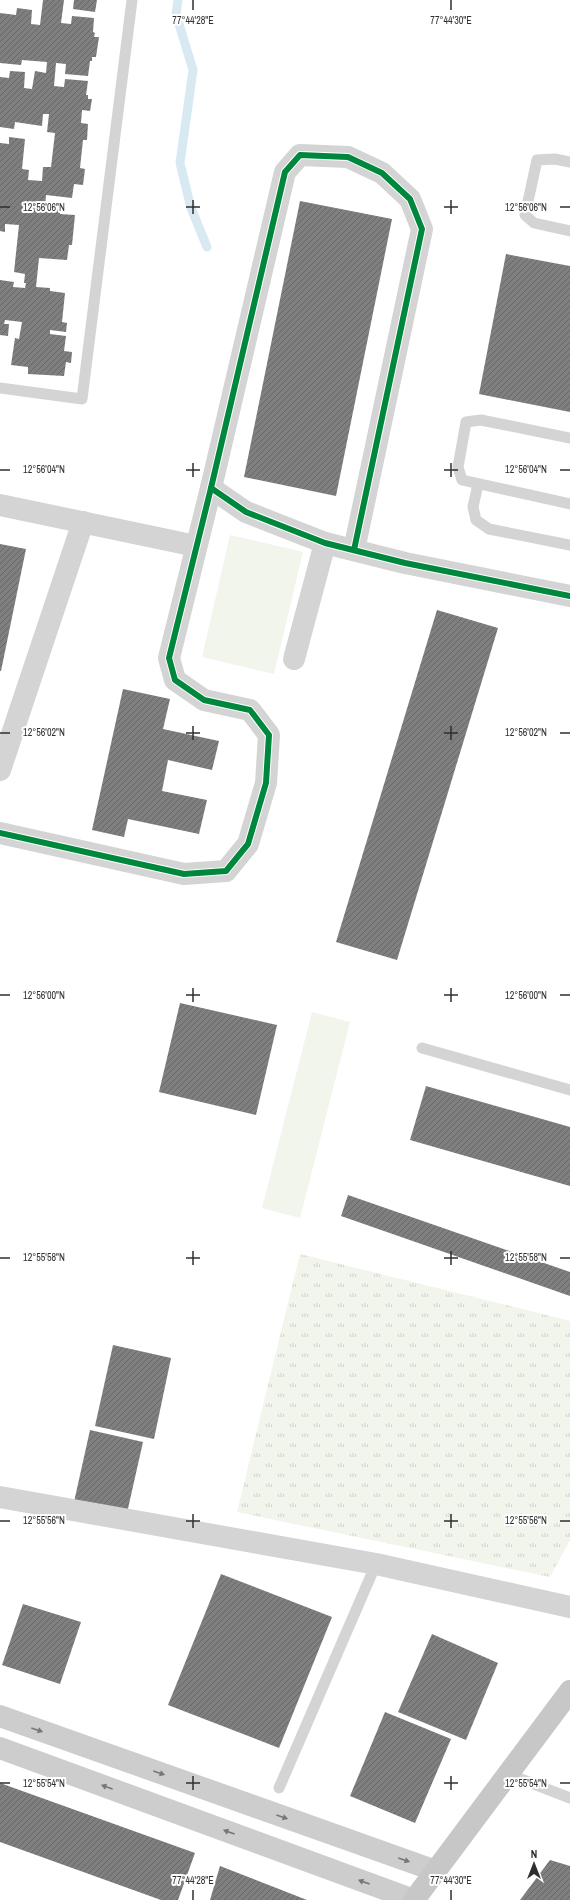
<svg xmlns="http://www.w3.org/2000/svg" width="570" height="1900" viewBox="0 0 570 1900" font-family="'Archivo Narrow',sans-serif">
  <defs>
    <pattern id="park-tufts" width="24" height="20" patternUnits="userSpaceOnUse"><rect width="24" height="20" fill="#f1f5ec"/><path d="M3 7l-1-3M5 7V3M7 7l1-3M15 17l-1-3M17 17v-4M19 17l1-3" fill="none" stroke="#cfd2cb"/></pattern>
    <pattern id="building-hatch" width="6" height="6" patternUnits="userSpaceOnUse"><rect width="6" height="6" fill="#7f7f7f"/><path d="M-1 1l2-2M0 6l6-6M5 7l2-2" fill="none" stroke="#686868"/></pattern>
  </defs>
  <rect width="100%" height="100%" fill="#fff"/>
  <g fill="#f1f5ec">
    <path d="M230,535L303,552L274,674L202,657Z"/>
    <path d="M312,1012L350,1022L300,1218L262,1208Z"/>
  </g>
  <path fill="url(#park-tufts)" d="M300,1254L570,1321V1540L550,1577L237,1512Z"/>
  <g fill="none" stroke-linecap="round" stroke-linejoin="round">
    <path stroke="#d8e9f2" stroke-width="9" d="M178,0L176,14L193,70L180,163L191,208L207,247"/>
  </g>
  <g fill="url(#building-hatch)">
    <path d="M43,0H64L61,23L71,24L72,16L94,18L93,32L95,33L94,37H99L96,57H92V61H90L88,76L65,74L66,64L56,63L54,86L64,87L65,79L88,81L86,95H88V99H92L90,111L82,110L81,123L88,124L87,140H83L80,168L85,169L83,185L74,184L72,198L46,195L45,208L61,209L60,214L75,215L72,245H69L67,260L39,258L36,287L50,288V291L65,293L62,322L67,323L66,332L50,330V334L66,336L64,351L72,352L71,363L66,362L64,376L28,374V367L11,365L15,338L19,339L22,322L5,320L4,324H9L8,336L0,335V280L14,282L13,287L25,288L26,283H24L25,274L14,272L19,225L5,224V232L0,231V143L9,144V137L25,139L22,169L29,170L28,180L42,181L43,167H51L55,133L47,132L49,114H43L42,126L15,122L14,129L0,127V77L9,78L10,71L25,72L24,88L32,89L35,71L46,73L47,62L22,60L21,65L0,63V13L16,15L17,8L32,10L31,24L40,25Z"/>
    <path d="M74,0H97L95,12L73,9Z"/>
    <path d="M300,201L392,219L336,496L244,477Z"/>
    <path d="M506,254L570,266V412L479,394Z"/>
    <path d="M0,544L26,549L1,671H0Z"/>
    <path d="M437,610L498,628L397,960L336,942Z"/>
    <path d="M123,689L170,699L163,729L219,741L212,770L168,760L162,791L207,800L199,834L128,819L124,837L92,830Z"/>
    <path d="M180,1003L277,1025L256,1115L159,1092Z"/>
    <path d="M426,1086L570,1127V1186L410,1140Z"/>
    <path d="M348,1195L570,1272V1296L341,1216Z"/>
    <path d="M113,1345L171,1358L154,1439L95,1426Z"/>
    <path d="M90,1430L143,1442L127,1513L74,1502Z"/>
    <path d="M221,1574L332,1617L279,1748L168,1705Z"/>
    <path d="M23,1604L81,1622L60,1684L2,1665Z"/>
    <path d="M432,1634L498,1663L466,1740L398,1712Z"/>
    <path d="M385,1712L451,1739L415,1823L350,1796Z"/>
    <path d="M0,1783L195,1853L178,1900H161L0,1842Z"/>
    <path d="M550,1860L570,1866V1900H520Z"/>
    <path d="M220,1866L307,1900H210Z"/>
  </g>
  <g fill="none" stroke-linecap="round" stroke-linejoin="round">
    <g stroke="#d4d4d4" stroke-width="11">
      <path d="M570,162L555,159L537,160L525,215L534,223L570,231"/>
      <path d="M0,388L82,399L132,0"/>
      <path d="M570,438L481,420L466,422L458,467L462,480L570,504"/>
      <path d="M478,484L473,507L476,520L489,529L570,545"/>
      <path d="M422,1048L570,1090"/>
      <path d="M508,1774L570,1798"/>
      <path d="M279,1788L376,1564"/>
    </g>
    <g stroke="#d4d4d4" stroke-width="22">
      <path d="M0,505L196,546"/>
      <path d="M354,550L422,229L410,199L382,173L348,157L300,155L285,172L211,488L246,512L325,543L405,563L570,596"/>
      <path d="M294,659L325,543"/>
      <path d="M0,770L83,522"/>
      <path d="M0,833L184,874L226,871L248,844L266,783L269,735L250,710L204,700L175,680L169,658L211,488"/>
      <path d="M0,1497L376,1564L570,1607"/>
    </g>
    <g stroke="#cdcdcd" stroke-width="22">
      <path d="M0,1716L436,1871"/>
      <path d="M0,1748L414,1900"/>
    </g>
    <path stroke="#c7c7c7" stroke-width="22" d="M414,1900L570,1691"/>
    <defs>
      <g id="cycleway">
        <path d="M354,550L422,229L410,199L382,173L348,157L300,155L285,172L211,488L246,512L325,543L405,563L570,596"/>
        <path d="M0,833L184,874L226,871L248,844L266,783L269,735L250,710L204,700L175,680L169,658L211,488"/>
      </g>
    </defs>
    <use href="#cycleway" stroke="#fff" stroke-width="8"/>
    <use href="#cycleway" stroke="#00873e" stroke-width="6"/>
  </g>
  <defs><path id="oneway-solid" d="M-6-.8H1V-3.2L6.5 0L1 3.2V.8H-6Z"/></defs>
  <g fill="#767676">
    <use href="#oneway-solid" transform="translate(37 1730) rotate(19)"/>
    <use href="#oneway-solid" transform="translate(159 1773) rotate(19)"/>
    <use href="#oneway-solid" transform="translate(107 1787) rotate(-160)"/>
    <use href="#oneway-solid" transform="translate(282 1817) rotate(19)"/>
    <use href="#oneway-solid" transform="translate(229 1832) rotate(-160)"/>
    <use href="#oneway-solid" transform="translate(404 1860) rotate(19)"/>
    <use href="#oneway-solid" transform="translate(364 1882) rotate(-160)"/>
  </g>
  <path fill="none" stroke="#2f2f2f" stroke-width="1.5" d="M193,0V10M451,0V10M193,200V214M451,200V214M0,207H10M186,207H200M444,207H458M560,207H570M193,463V477M451,463V477M0,470H10M186,470H200M444,470H458M560,470H570M193,726V740M451,726V740M0,733H10M186,733H200M444,733H458M560,733H570M193,988V1002M451,988V1002M0,995H10M186,995H200M444,995H458M560,995H570M193,1251V1265M451,1251V1265M0,1258H10M186,1258H200M444,1258H458M560,1258H570M193,1514V1528M451,1514V1528M0,1521H10M186,1521H200M444,1521H458M560,1521H570M193,1776V1790M451,1776V1790M0,1783H10M186,1783H200M444,1783H458M560,1783H570M193,1890V1900M451,1890V1900"/>
  <g font-size="10" text-anchor="middle" fill="#2f2f2f" stroke="#fff" stroke-width="4" stroke-linejoin="round" paint-order="stroke">
    <text x="193" y="24">77°44'28"E</text>
    <text x="451" y="24">77°44'30"E</text>
    <text x="44" y="211">12°56'06"N</text>
    <text x="526" y="211">12°56'06"N</text>
    <text x="44" y="473">12°56'04"N</text>
    <text x="526" y="473">12°56'04"N</text>
    <text x="44" y="736">12°56'02"N</text>
    <text x="526" y="736">12°56'02"N</text>
    <text x="44" y="999">12°56'00"N</text>
    <text x="526" y="999">12°56'00"N</text>
    <text x="44" y="1261">12°55'58"N</text>
    <text x="526" y="1261">12°55'58"N</text>
    <text x="44" y="1524">12°55'56"N</text>
    <text x="526" y="1524">12°55'56"N</text>
    <text x="44" y="1787">12°55'54"N</text>
    <text x="526" y="1787">12°55'54"N</text>
    <text x="193" y="1884">77°44'28"E</text>
    <text x="451" y="1884">77°44'30"E</text>
  </g>
  <g transform="translate(534 1864)" stroke="#ffffff" stroke-width="3" paint-order="stroke">
  <path d="M0-3L7 15L0 10L-7 15Z" fill="#2f2f2f"/>
  <text y="-6" font-size="11" font-weight="bold" text-anchor="middle" fill="#2f2f2f">N</text>
  </g>
</svg>
